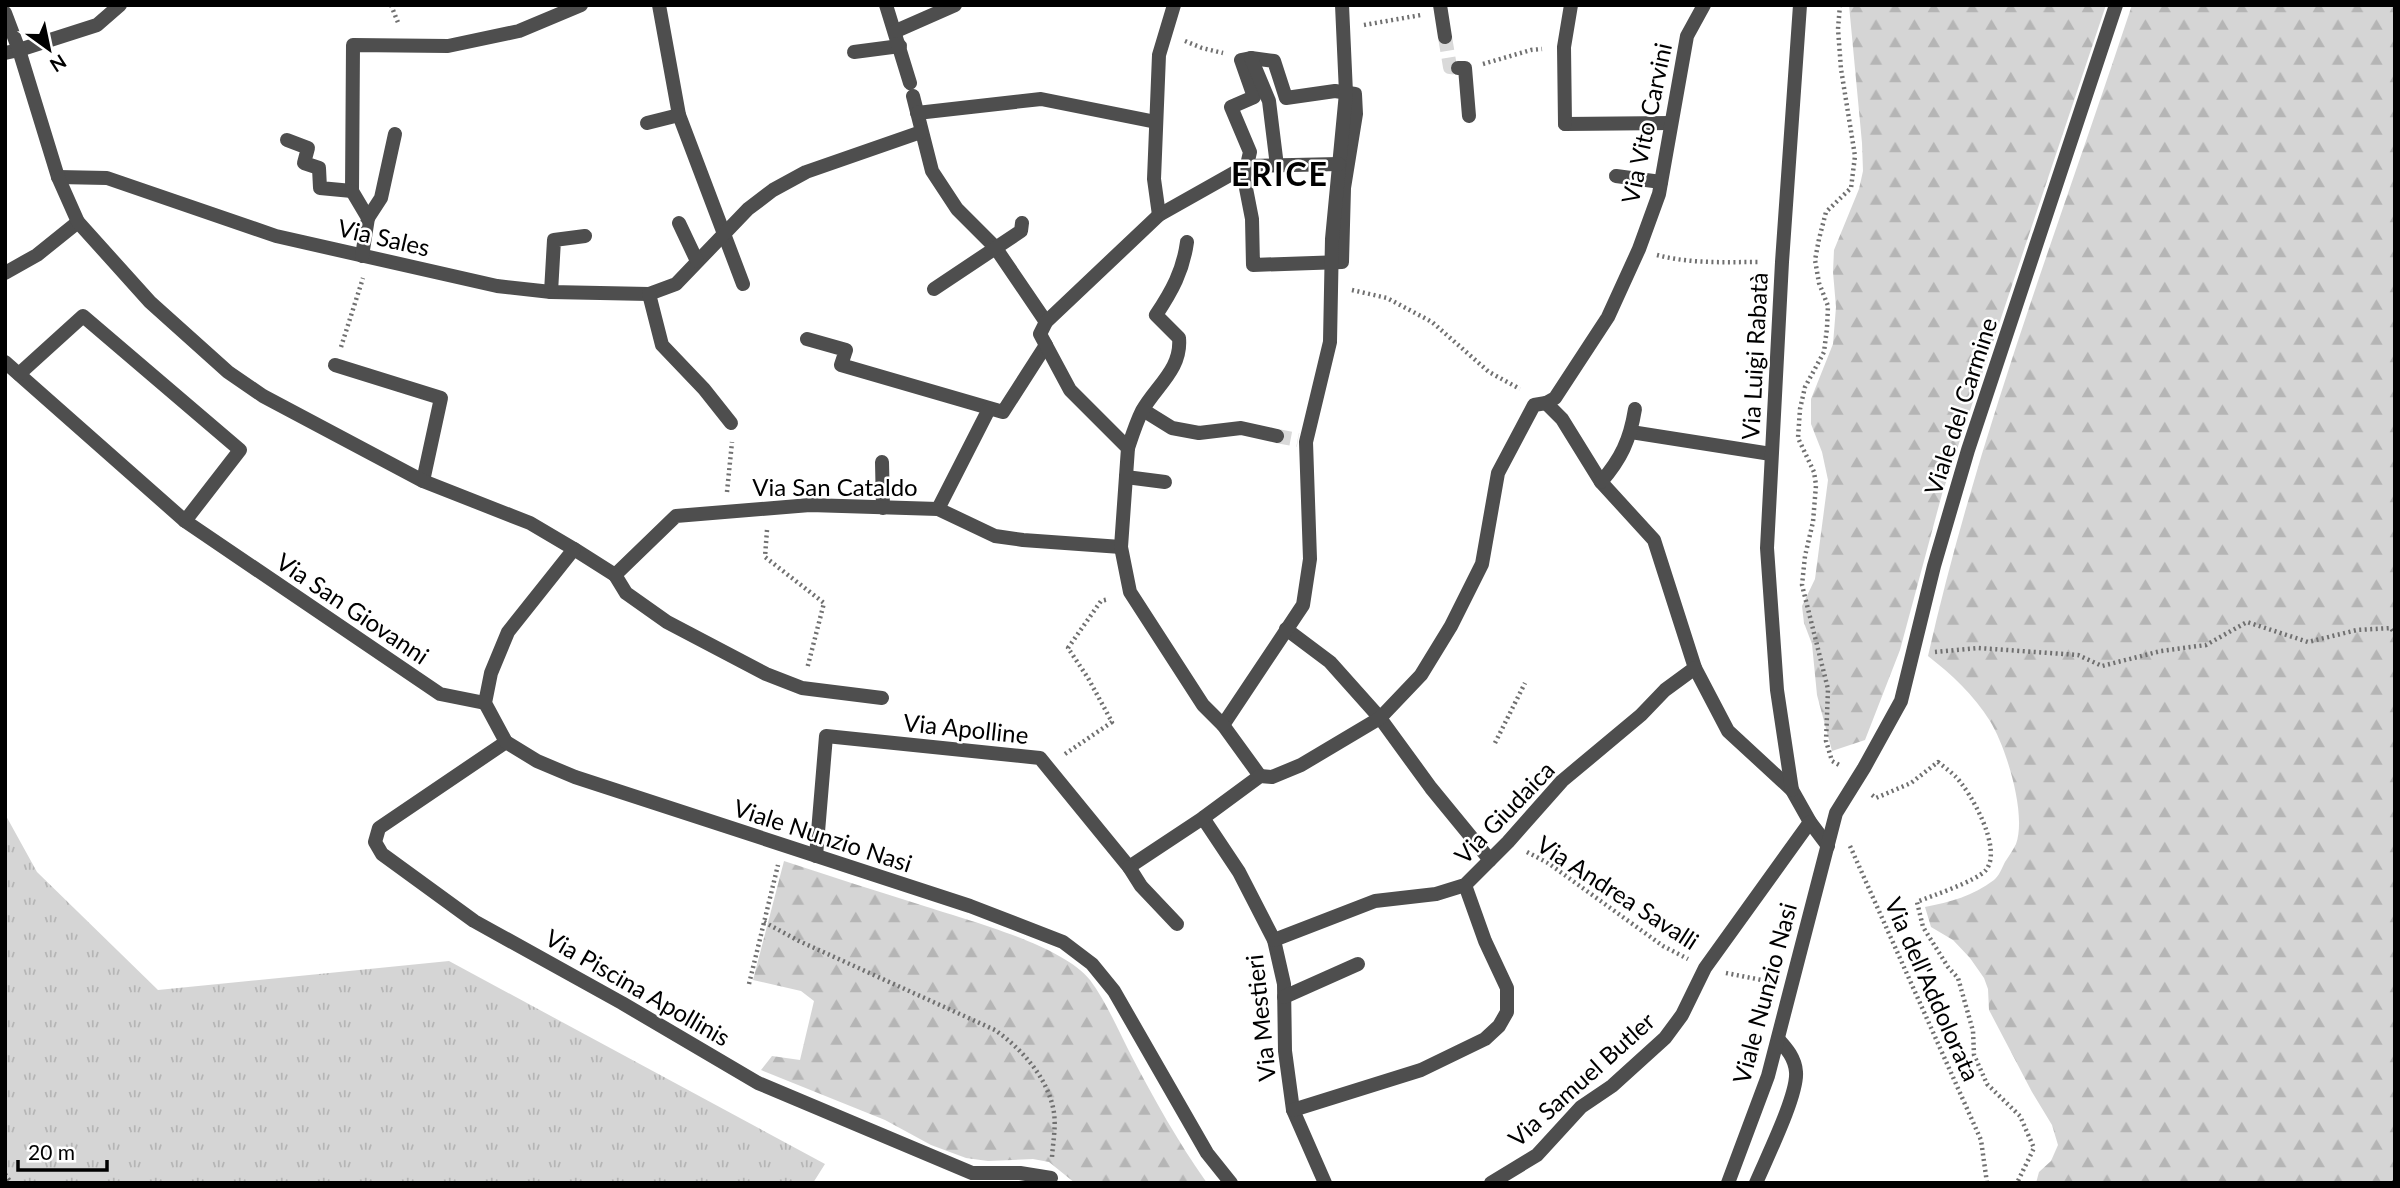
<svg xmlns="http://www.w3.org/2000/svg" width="2400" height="1188" viewBox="0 0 2400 1188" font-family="Lato,sans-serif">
  <defs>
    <pattern id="grass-tufts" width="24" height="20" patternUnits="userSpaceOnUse" patternTransform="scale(1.75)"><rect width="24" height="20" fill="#d5d5d5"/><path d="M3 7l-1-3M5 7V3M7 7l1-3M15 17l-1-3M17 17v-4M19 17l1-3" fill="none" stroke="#b5b5b5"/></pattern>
    <pattern id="forest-firs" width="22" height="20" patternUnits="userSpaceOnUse" patternTransform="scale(1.75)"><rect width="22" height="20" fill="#d5d5d5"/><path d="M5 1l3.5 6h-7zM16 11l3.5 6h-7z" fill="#b5b5b5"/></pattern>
  </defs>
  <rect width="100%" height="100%" fill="#fff"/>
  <path fill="url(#grass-tufts)" d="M5,814L37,872L158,990L449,961L825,1164L813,1183H5Z"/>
  <g fill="url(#forest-firs)">
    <path d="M1849,5H2106L1942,494L1900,650L1865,740L1832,751L1817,695L1812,644L1804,623L1802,606L1815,579L1828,480L1822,452L1811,424V399L1833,344L1836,307L1833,272L1834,250L1859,189L1863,171L1862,143Z"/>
    <path d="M2132,5H2395V1183H2036L2039,1172L2051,1161L2058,1145L2052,1125L2032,1092L1989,1010L1988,989L1984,978L1970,958L1953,940L1931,927L1925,907C1950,902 1973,896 1994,880C1999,876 2002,868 2005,862C2009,856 2013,850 2016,844C2027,814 2006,747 1990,721C1974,695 1951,674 1928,656C1978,434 2061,221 2132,5Z"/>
    <path d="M784,861C830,876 876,891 921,905C966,920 1061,944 1090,980C1107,1003 1118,1030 1131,1055C1154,1099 1178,1142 1207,1183H1075L1049,1162L1033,1159L988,1161L966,1158L931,1145L885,1120L761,1070L772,1056L800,1060L814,1001L801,991L753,980Z"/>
  </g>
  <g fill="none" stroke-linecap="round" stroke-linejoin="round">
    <g stroke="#d9d9d9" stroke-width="14" stroke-dasharray="14 7" stroke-linecap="butt">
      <path d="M1445,37L1450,67L1458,68"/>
      <path d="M1277,436L1298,440"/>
    </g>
    <g stroke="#707070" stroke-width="4.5" stroke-dasharray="2 3.5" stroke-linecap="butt">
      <path d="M391,5L399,25"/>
      <path d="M1840,5L1838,29L1841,69L1855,156L1851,188L1826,212L1819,239L1815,260L1819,283L1828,306L1827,328L1824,352L1805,387L1800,409L1798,438L1814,472L1816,485L1813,522L1805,556L1802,585L1828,689L1826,741L1832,761L1841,766"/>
      <path d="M1364,25L1421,15"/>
      <path d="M1185,41L1202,48L1223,53"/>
      <path d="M1483,64L1531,50L1542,49"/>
      <path d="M1657,255C1691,264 1725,262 1760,262"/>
      <path d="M1352,290L1387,298L1432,322L1489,372L1520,389"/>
      <path d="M341,347L363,278"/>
      <path d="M727,492L732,442"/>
      <path d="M767,530L765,557L824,603L807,669"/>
      <path d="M1935,652L1978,648L2078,655L2102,666L2161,651L2206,645L2247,622L2308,642L2357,630L2391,628L2395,634"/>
      <path d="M1495,743L1525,683"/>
      <path d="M1065,754L1112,722L1088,678L1068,648L1101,601L1109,599"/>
      <path d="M1872,795L1876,798L1911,783L1938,762C1944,767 1950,771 1955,776C1971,792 2003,849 1986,870C1975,882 1933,895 1917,902L1923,927L1948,967L1958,978L1973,1031L1974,1055L1987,1084L2020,1116L2034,1148L2017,1183"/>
      <path d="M1850,846L1981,1140L1987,1183"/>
      <path d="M1527,852L1548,863L1663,946L1688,959"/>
      <path d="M764,922L799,941L995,1030C1022,1049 1049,1079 1054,1113C1056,1127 1053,1142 1052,1157"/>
      <path d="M1726,973L1772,982"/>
      <path d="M749,984L778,865"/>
      <path d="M5,1174L11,1183"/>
      <path d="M2393,1183L2395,1181"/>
    </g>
    <path stroke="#4e4e4e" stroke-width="14" d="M1756,1183C1766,1159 1798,1095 1796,1072C1795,1058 1787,1049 1778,1039"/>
    <g stroke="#4e4e4e" stroke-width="14">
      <path d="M1440,5L1445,37"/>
      <path d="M854,52L900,46"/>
      <path d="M5,53L19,50"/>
      <path d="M1251,58L1274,61L1286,98L1335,91L1355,94L1356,114L1344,188L1342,262L1253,265L1252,219L1244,178L1250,152L1231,107L1254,97L1241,60Z"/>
      <path d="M1251,58L1269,101L1277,166"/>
      <path d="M1458,68H1465L1469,116"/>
      <path d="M1565,124L1671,123"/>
      <path d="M5,273L37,255L78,222"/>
      <path d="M335,365L441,398L423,481"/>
      <path d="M1143,410L1172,428L1199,433L1241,428L1277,436"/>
      <path d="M1631,432L1771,454"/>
    </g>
    <g stroke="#4e4e4e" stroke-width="14">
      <path d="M659,5L679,115L743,284"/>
      <path d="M886,5L910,83"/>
      <path d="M896,31L955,5"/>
      <path d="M19,50L97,25L120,5"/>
      <path d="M913,96L932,171L957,209L995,247L1046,322"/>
      <path d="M917,113L1041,99L1156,122"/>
      <path d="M647,123L679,115"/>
      <path d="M1565,124L1564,47L1571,5"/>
      <path d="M287,140L308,148L304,163L319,168L320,188L352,191"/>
      <path d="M1616,176L1661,182"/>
      <path d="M58,177L107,178L276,236L497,286L551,292L649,294L676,284L748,209L773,190L806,172L921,132"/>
      <path d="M352,191L353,45L448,46L519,31L581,5"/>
      <path d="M352,191L368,218L362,256"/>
      <path d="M1159,215L1154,179L1159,55L1174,5"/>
      <path d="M368,218L381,198L395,134"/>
      <path d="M679,223L697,261"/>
      <path d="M934,289L1021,231L1022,223"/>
      <path d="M551,292L554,240L585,236"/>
      <path d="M649,294L662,345L704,389L731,423"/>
      <path d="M807,339L846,350L841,365L1003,412L1046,345"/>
      <path d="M5,362L185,521L440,694L485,703"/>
      <path d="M19,374L83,316L240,450L185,521"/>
      <path d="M1546,403L1562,419L1601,482L1654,540L1695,668L1728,731L1792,790L1810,822L1828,846"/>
      <path d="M1128,448C1132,436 1136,423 1142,411C1156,386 1182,369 1179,338L1156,315C1172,291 1183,271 1187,242"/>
      <path d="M882,462L883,508"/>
      <path d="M1126,477L1165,482"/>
      <path d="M1601,482C1621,459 1630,440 1635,409"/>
      <path d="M938,509L989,409"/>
      <path d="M574,549L615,575L676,516L810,505L938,509L995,536L1023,540L1121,547"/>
      <path d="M615,575L626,593L667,622L766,674L802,688L882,698"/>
      <path d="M1286,629L1330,662L1380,718L1431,788L1490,860"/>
      <path d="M1223,725L1303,605L1310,559L1306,442L1330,342L1332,239L1346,93L1342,5"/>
      <path d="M506,742L379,828L375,842L382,854L474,921L622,1003L758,1083L972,1173H1020L1051,1178"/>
      <path d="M1260,776L1223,725L1203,705L1130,592L1121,547L1128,448L1070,390L1040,334L1046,322L1159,215L1246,166L1339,164"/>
      <path d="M1792,790L1777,690L1767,548L1782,262L1800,5"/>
      <path d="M1203,818L1239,872L1274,940L1284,984L1285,1051L1293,1110L1325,1183"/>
      <path d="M816,856L826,736L1040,758L1129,867L1203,818L1260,776L1272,777L1301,765L1380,718L1421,675L1451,626L1482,564L1498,473L1534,405L1546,403L1555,398L1608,317L1639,249L1659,194L1687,36L1704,5"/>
      <path d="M1129,867L1141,886L1177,924"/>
      <path d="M1274,940L1375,901L1436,894L1465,885L1508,842L1562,781L1641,715L1665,690L1695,668"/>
      <path d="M1284,997L1358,964"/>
      <path d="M1293,1110L1421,1070L1485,1039L1499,1026L1507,1012V988L1485,941L1465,885"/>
      <path d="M1491,1183L1537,1155L1581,1107L1612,1086L1665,1038L1682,1015L1705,968L1810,822"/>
    </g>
    <g stroke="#4e4e4e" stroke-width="14">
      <path d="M5,13L19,50L58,177L78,222L150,302L228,372L263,396L423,481L530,523L574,549L508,632L491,673L485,703L506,742L537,761L575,777L970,906L1063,942L1092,964L1114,991L1207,1153L1231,1183"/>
      <path d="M1728,1183L1768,1076L1836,813L1864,768L1901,701L1934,566L1968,450L2116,5"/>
    </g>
  </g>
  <g text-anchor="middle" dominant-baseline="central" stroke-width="5" stroke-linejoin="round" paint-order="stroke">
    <g font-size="24" fill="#000" stroke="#fff">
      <text transform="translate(1646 123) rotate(-78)">Via Vito Carvini</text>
      <text transform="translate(384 237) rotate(13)">Via Sales</text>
      <text transform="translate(1754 356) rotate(-87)">Via Luigi Rabatà</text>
      <text transform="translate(1960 406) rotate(-72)">Viale del Carmine</text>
      <text x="835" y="486">Via San Cataldo</text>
      <text transform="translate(353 608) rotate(34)">Via San Giovanni</text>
      <text transform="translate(966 728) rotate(6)">Via Apolline</text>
      <text transform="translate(1504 812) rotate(-46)">Via Giudaica</text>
      <text transform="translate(823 835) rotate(18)">Viale Nunzio Nasi</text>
      <text transform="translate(1618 892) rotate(33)">Via Andrea Savalli</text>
      <text transform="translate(638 987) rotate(30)">Via Piscina Apollinis</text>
      <text transform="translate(1933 989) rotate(66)">Via dell'Addolorata</text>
      <text transform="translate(1764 993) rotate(-75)">Viale Nunzio Nasi</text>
      <text transform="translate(1260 1018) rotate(-96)">Via Mestieri</text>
      <text transform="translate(1581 1079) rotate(-42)">Via Samuel Butler</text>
    </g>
    <g font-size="32" font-weight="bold" letter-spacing="2" fill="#000" stroke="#fff">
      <text x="1280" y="173">ERICE</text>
    </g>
  </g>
  <rect width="2400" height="1188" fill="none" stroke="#000000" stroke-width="14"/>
  <g transform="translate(49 49) rotate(147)" stroke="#ffffff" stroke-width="5" paint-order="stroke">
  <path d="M0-5L12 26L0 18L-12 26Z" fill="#000000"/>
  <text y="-10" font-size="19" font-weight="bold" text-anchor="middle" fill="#000000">N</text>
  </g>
  <path d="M18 1160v10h89v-10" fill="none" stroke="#000000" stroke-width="3.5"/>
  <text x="28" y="1160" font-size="21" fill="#000000" stroke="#ffffff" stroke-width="5" paint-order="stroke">20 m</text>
</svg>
